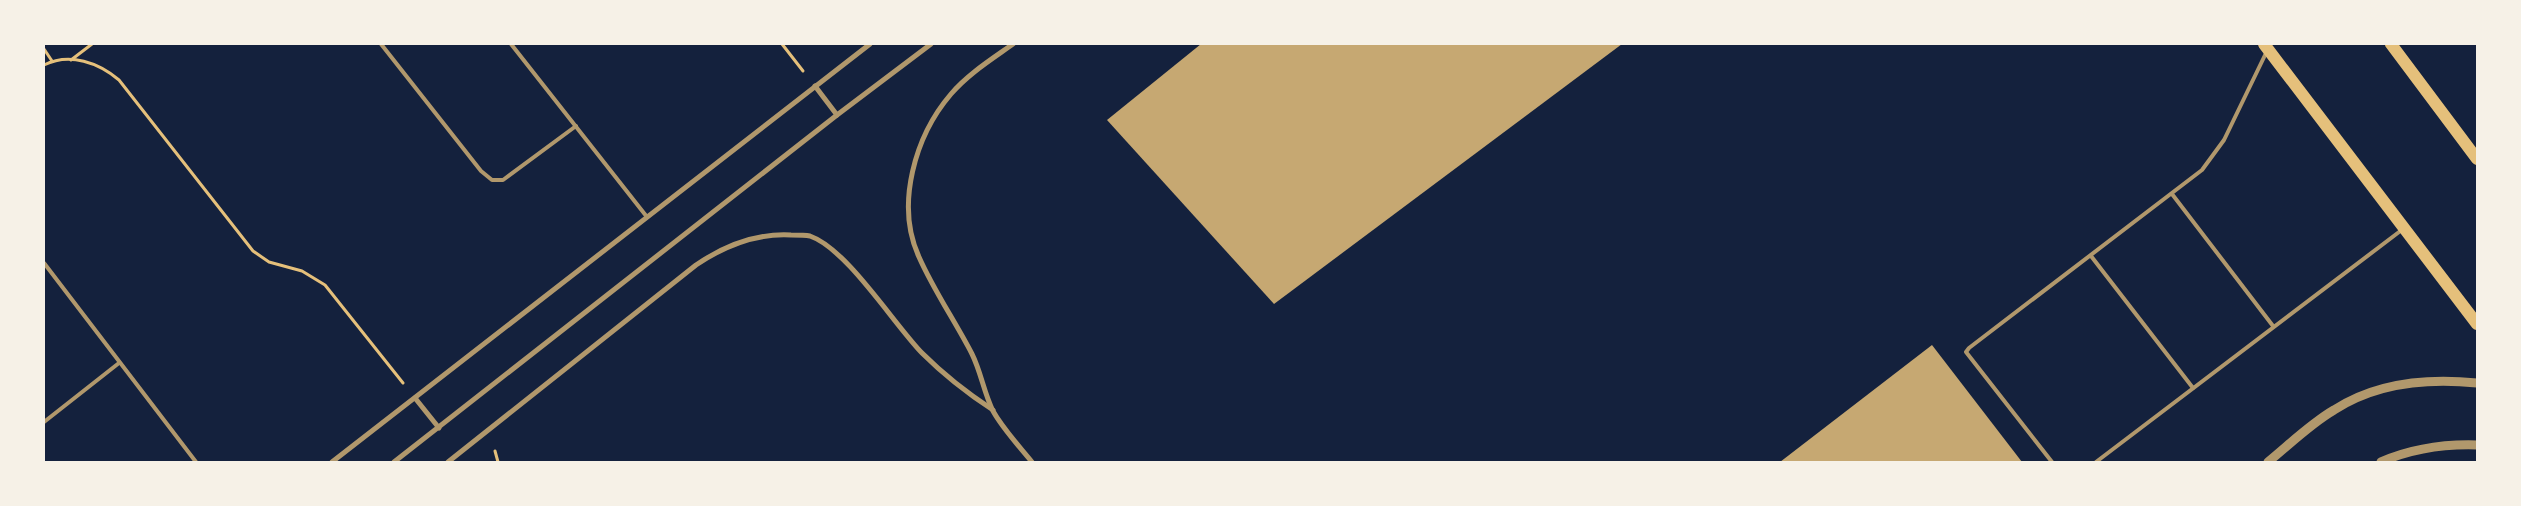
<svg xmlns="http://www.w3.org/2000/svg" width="2521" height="506" viewBox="0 0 2521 506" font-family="'Source Serif 4',serif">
  <rect width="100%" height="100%" fill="#14213d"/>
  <g fill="#c6a872">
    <path d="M1201,44H1622L1274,304L1107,120Z"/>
    <path d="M1932,345L2022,462H1780Z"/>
  </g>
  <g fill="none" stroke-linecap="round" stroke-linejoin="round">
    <g stroke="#e5c07b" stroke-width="3">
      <path d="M782,44L803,71"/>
      <path d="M44,49L52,61"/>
      <path d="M71,60L92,44"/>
      <path d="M44,65C70,52 99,63 119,80L253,251L269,262L302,271L325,285L403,383"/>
      <path d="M495,451L498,462"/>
    </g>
    <g stroke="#b1986c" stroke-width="4">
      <path d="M381,44L481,171L492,180H503L576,126"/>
      <path d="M511,44L647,217"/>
      <path d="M2172,194L2273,326"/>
      <path d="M2091,256L2193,388"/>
      <path d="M44,263L196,462"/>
      <path d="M44,422L119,363"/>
      <path d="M2052,462L1966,352L1969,348L2202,170L2224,140L2267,51"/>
      <path d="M2096,462L2403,229"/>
    </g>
    <g stroke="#b1986c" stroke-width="5">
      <path d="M1013,44C992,59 968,74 951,94C915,136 895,205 919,257C934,291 955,321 972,354C981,372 984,393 993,411C1003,429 1019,446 1032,462"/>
      <path d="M815,86L837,115"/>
      <path d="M415,398L439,428"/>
      <path d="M332,462L870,44"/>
      <path d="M394,462L837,115L931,44"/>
      <path d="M448,462L696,265C724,246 756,233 791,235C797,235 805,235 810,236C847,249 893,323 922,353C944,375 967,393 993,410"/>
    </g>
    <g stroke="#b1986c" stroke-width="9">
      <path d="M2268,462C2289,445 2310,424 2334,410C2377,382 2428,378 2477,383"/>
      <path d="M2381,462C2411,449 2445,444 2477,445"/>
    </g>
    <g stroke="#e5c07b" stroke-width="12">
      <path d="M2264,44L2477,324"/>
      <path d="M2391,44L2477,159"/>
    </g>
  </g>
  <rect width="2521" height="506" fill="none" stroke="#f6f1e7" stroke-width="90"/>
</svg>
